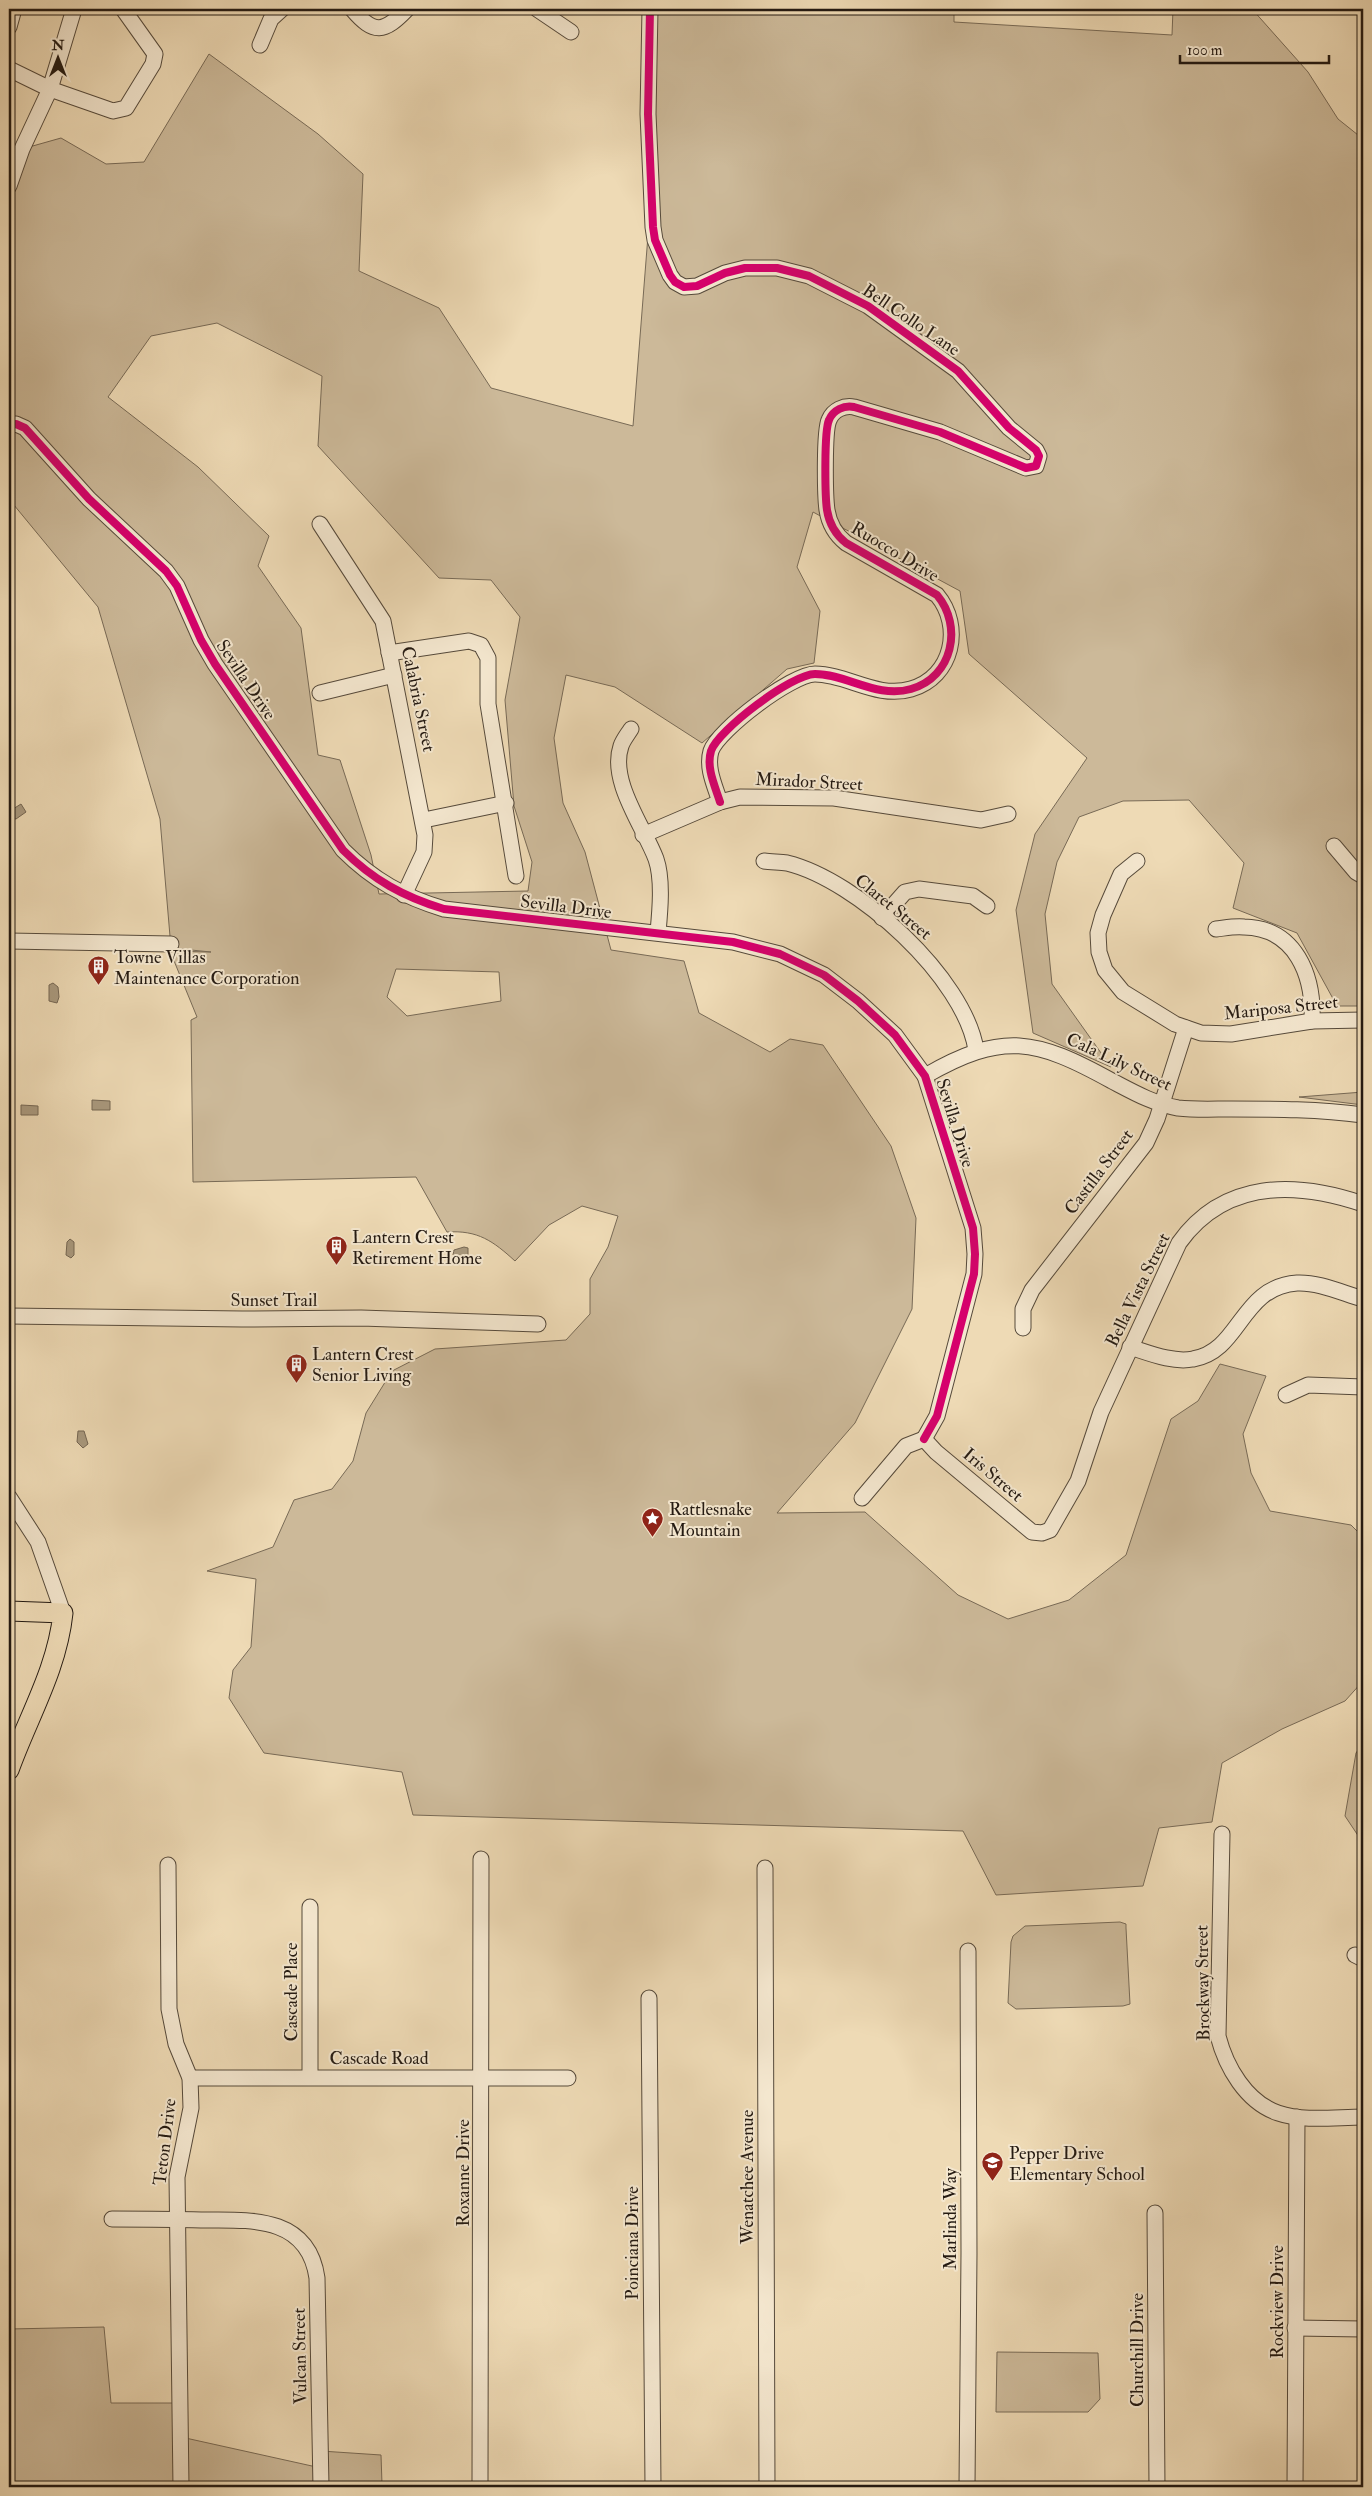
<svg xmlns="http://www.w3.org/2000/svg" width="1372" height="2496" viewBox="0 0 1372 2496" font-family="'IM FELL Double Pica',serif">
  <rect width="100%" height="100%" fill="#eedab5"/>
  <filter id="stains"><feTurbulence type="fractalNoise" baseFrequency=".004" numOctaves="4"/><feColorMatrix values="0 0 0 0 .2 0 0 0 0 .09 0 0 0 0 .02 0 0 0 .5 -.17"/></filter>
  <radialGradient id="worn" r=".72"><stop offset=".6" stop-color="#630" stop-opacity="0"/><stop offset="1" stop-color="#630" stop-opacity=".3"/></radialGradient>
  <g fill="#ccb999" stroke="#786a56" fill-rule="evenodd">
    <path d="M654,9H954V22L1172,35L1173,9H1252L1308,72L1338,119L1363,139V1006H1337L1297,933L1233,908L1244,863L1189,800L1123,801L1079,817L1057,862L1045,914L1052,984L1111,1067L1033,1033L1016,910L1035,834L1087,758L969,654L960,591L813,512L797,567L820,611L814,663L787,669L702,743L615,687L566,675L554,738L563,803L585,852L611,950L684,961L699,1013L770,1052L790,1039L823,1045L891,1146L916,1218L912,1309L855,1423L777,1513L865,1512L958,1595L1008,1619L1069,1600L1126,1555L1171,1419L1198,1401L1220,1364L1266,1376L1243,1434L1251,1473L1270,1511L1351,1525L1363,1537V1681L1345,1701L1282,1729L1222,1763L1212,1822L1159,1828L1143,1886L996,1895L963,1831L413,1815L402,1772L264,1753L229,1698L233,1670L251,1647L256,1579L207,1571L273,1547L294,1500L332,1489L353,1461L366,1413L392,1371L435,1349L566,1340L590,1314V1279L608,1247L618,1216L582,1206L549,1225L515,1261C493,1241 478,1230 447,1232L416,1177L193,1182L191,1020L197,1017L170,951L211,952L171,948L160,819L98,607L9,499V186L22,149L61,138L106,164L144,162L209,54L318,134L363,174L359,271L439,308L491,388L633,426L650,210ZM217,323L322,376L318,446L439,578L491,580L520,617L505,700L514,806L532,862L528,891L379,894L371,855L340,760L318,755L301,628L258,566L269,536L198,467L108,397L151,336ZM396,969L499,972L501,1001L407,1016L387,997Z"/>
    <path d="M1363,1092V1105L1299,1097Z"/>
    <path d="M1363,1743V1843L1345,1816L1356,1753Z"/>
    <path d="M1120,1922L1126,1924V1928L1130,2004L1123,2006L1016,2009L1008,2003L1011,1942L1013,1936L1025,1926Z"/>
    <path d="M104,2327L111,2403H180L181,2437L321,2468V2451L381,2455L382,2484L418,2487H9V2329Z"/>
    <path d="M997,2352L1098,2353L1100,2399L1088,2412H996Z"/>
  </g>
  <g fill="#a9997e" stroke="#746653">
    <path d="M21,804L26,812L16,819L9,818V808L13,809Z"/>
    <path d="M53,983L58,987L59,997L57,1003L49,1001V985Z"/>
    <path d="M92,1100L110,1101V1110H92Z"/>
    <path d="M21,1105L38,1106V1115H21Z"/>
    <path d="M70,1239L74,1242V1255L71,1258L66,1255L67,1242Z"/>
    <path d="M464,1247L468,1248V1256L453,1255L454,1250Z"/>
    <path d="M78,1431H84L88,1444L83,1448L77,1442Z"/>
  </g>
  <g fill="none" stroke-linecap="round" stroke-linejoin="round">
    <defs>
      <g id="minor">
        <path d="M352,9C374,35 384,33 407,9"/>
        <path d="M537,9L571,32"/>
        <path d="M650,9L648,114L653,227L655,240L670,275L675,282L684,287L697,286L725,273L745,268H777L809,276L868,306L958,371L1009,428L1036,450L1039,456L1036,466L1026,468L940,432L854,407C844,405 833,410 829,420C824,431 825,496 827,510C829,523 836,535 846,543L937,595C963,626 953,677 911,689C877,699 847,674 815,674C792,674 718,730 711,751C706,768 715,786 720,802"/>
        <path d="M9,27L14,9"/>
        <path d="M260,45L271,19L282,9"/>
        <path d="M9,69L50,89L113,111L126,108L153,64L155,54L123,9"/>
        <path d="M9,186L22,149L50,89L74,9"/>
        <path d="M9,425L16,424L25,428L89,499L166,571L177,586L201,640L215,664L343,850C373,880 404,897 444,909L733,942L780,954L824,975L858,1001L895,1035L925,1076L973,1228L975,1254L974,1274L937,1416L924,1439"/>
        <path d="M320,524L383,621L425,835L424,852L404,895"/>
        <path d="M389,653L469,641L481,645L488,658V704L516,876"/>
        <path d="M320,693L394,675"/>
        <path d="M631,729C628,734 623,740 621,746C609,781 644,827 656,859C663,879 660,911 658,932"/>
        <path d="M424,820L506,803"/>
        <path d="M643,835L720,802L740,797L834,798L981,820L1008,814"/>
        <path d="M1334,846L1356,872L1363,876"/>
        <path d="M764,861C771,862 780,862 787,863C857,880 965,978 976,1050"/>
        <path d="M1137,861L1121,874L1103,915L1098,933L1099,952L1105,970L1123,992L1175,1024L1201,1033L1231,1034L1312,1021L1363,1020"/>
        <path d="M882,918L905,892L919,889L973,896L987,906"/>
        <path d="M1216,929C1225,928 1235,926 1244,927C1296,928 1314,976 1312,1021"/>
        <path d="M9,941L171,944"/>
        <path d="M925,1076C1003,1031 1036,1039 1112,1081C1133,1092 1154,1104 1178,1108C1195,1110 1214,1109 1231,1109C1275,1109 1319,1109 1363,1115"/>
        <path d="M9,1316L242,1319L361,1318L538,1324"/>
        <path d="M1023,1328V1309L1032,1290L1146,1143L1157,1119L1186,1028"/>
        <path d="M1130,1347C1149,1353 1173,1363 1193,1359C1241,1351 1240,1287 1297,1283C1319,1282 1342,1293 1363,1299"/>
        <path d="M1286,1395L1308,1385L1363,1387"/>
        <path d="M924,1439L936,1452L1032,1532L1042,1533L1050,1530L1078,1481L1101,1412L1179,1243C1224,1180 1295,1181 1363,1204"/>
        <path d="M9,1497L38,1542L63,1613"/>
        <path d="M862,1498L906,1446L924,1439"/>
        <path d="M1222,1834L1218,2036C1226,2067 1246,2102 1278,2113C1304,2122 1336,2117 1363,2117"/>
        <path d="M168,1865L169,2009L176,2044L190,2078L191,2108L177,2177L181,2487"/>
        <path d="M765,1868L767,2487"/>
        <path d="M310,1907V2076"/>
        <path d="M1355,1955L1363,1959"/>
        <path d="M649,1998L653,2487"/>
        <path d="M190,2078H568"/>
        <path d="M1155,2213L1157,2487"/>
        <path d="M112,2219C142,2219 171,2219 201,2220C249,2220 308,2215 317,2278L321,2487"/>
        <path d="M1295,2328L1363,2329"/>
        <path d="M480,2487L481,1859"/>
        <path d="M967,2487L969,2253L968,1951"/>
        <path d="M1295,2487L1297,2117"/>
      </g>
      <path id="major" d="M9,1611L63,1613C57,1670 28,1717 9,1770"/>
    </defs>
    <use href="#minor" stroke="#564a3b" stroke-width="17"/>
    <use href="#major" stroke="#241a12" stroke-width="21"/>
    <use href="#minor" stroke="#f4e7cf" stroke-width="15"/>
    <use href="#major" stroke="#eedab5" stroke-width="19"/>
    <defs>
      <g id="cycleway">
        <path d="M650,9L648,114L653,227L655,240L670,275L675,282L684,287L697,286L725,273L745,268H777L809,276L868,306L958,371L1009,428L1036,450L1039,456L1036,466L1026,468L940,432L854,407C844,405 833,410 829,420C824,431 825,496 827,510C829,523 836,535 846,543L937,595C963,626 953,677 911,689C877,699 847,674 815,674C792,674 718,730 711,751C706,768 715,786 720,802"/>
        <path d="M9,425L16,424L25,428L89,499L166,571L177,586L201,640L215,664L343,850C373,880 404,897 444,909L733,942L780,954L824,975L858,1001L895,1035L925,1076L973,1228L975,1254L974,1274L937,1416L924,1439"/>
      </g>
    </defs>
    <use href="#cycleway" stroke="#f4e7cf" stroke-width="11"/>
    <use href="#cycleway" stroke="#d6006c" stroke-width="8"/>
  </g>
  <defs>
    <symbol id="building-pin" viewBox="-11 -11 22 30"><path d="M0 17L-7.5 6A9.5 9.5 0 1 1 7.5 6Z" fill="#8f2418" stroke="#f4e7cf"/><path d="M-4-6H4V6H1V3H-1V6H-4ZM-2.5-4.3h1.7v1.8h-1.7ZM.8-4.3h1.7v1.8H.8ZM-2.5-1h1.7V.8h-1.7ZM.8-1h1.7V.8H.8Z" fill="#fff"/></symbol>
    <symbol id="sight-pin" viewBox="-11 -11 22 30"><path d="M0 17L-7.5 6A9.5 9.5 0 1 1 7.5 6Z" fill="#8f2418" stroke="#f4e7cf"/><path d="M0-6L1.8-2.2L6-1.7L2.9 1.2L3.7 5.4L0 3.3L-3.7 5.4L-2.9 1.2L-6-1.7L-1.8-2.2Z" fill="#fff"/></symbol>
    <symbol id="school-pin" viewBox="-11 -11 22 30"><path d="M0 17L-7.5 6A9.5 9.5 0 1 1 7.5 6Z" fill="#8f2418" stroke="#f4e7cf"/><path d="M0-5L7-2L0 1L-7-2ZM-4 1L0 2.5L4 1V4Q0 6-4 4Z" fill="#fff"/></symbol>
  </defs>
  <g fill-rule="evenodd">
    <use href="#building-pin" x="86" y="954" width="25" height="34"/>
    <use href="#building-pin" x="324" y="1234" width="25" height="34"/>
    <use href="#building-pin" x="284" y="1352" width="25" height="34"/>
    <use href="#sight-pin" x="640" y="1506" width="25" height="34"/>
    <use href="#school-pin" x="980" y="2150" width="25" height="34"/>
  </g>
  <g text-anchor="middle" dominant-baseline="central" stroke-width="4" stroke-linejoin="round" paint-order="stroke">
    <g font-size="18" fill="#241a12" stroke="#f4e7cf">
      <text transform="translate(911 320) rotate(34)">Bell Collo Lane</text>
      <text transform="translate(895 552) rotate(31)">Ruocco Drive</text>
      <text transform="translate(246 680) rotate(56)">Sevilla Drive</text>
      <text transform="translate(418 699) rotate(78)">Calabria Street</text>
      <text transform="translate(809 782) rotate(3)">Mirador Street</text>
      <text transform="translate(566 907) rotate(7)">Sevilla Drive</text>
      <text transform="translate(893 907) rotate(39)">Claret Street</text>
      <text transform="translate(1281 1008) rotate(-6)">Mariposa Street</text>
      <text transform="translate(1119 1062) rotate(25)">Cala Lily Street</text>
      <text transform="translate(955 1123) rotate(73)">Sevilla Drive</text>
      <text transform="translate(1099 1172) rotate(-53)">Castilla Street</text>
      <text transform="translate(1138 1290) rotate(-64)">Bella Vista Street</text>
      <text x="274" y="1300">Sunset Trail</text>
      <text transform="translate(993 1475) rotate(40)">Iris Street</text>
      <text transform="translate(1203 1983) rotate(-91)">Brockway Street</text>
      <text transform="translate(291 1992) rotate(-90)">Cascade Place</text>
      <text x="379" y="2058">Cascade Road</text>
      <text transform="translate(165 2142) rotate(-83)">Teton Drive</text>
      <text transform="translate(463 2173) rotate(-90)">Roxanne Drive</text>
      <text transform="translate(747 2177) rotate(-90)">Wenatchee Avenue</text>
      <text transform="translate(950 2219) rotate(-90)">Marlinda Way</text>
      <text transform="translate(632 2243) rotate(-90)">Poinciana Drive</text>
      <text transform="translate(1277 2302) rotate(-90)">Rockview Drive</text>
      <text transform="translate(1137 2350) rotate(-90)">Churchill Drive</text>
      <text transform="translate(300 2356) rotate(-91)">Vulcan Street</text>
    </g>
    <g font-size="18" fill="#241a12" stroke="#f4e7cf" text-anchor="start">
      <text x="114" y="957">Towne Villas<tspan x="114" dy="21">Maintenance Corporation</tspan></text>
      <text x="352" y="1237">Lantern Crest<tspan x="352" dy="21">Retirement Home</tspan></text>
      <text x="312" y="1354">Lantern Crest<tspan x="312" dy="21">Senior Living</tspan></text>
      <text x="669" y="1509">Rattlesnake<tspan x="669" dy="21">Mountain</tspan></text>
      <text x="1009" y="2153">Pepper Drive<tspan x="1009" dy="21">Elementary School</tspan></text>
    </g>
  </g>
  <rect width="1372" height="2496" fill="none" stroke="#eedab5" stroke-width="30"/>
  <rect x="10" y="10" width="1352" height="2476" fill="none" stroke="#241a12" stroke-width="2.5"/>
  <rect x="15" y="15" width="1342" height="2466" fill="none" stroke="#241a12"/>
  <g transform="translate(58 58)" stroke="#f4e7cf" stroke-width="4" paint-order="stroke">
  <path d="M0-4L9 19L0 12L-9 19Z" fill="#241a12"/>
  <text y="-8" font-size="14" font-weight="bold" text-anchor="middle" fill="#241a12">N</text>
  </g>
  <path d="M1180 55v8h149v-8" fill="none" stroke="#241a12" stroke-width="2.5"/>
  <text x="1187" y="55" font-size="15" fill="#241a12" stroke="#f4e7cf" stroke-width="4" paint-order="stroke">100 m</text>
  <rect width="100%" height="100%" filter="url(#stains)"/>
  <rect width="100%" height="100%" fill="url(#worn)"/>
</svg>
